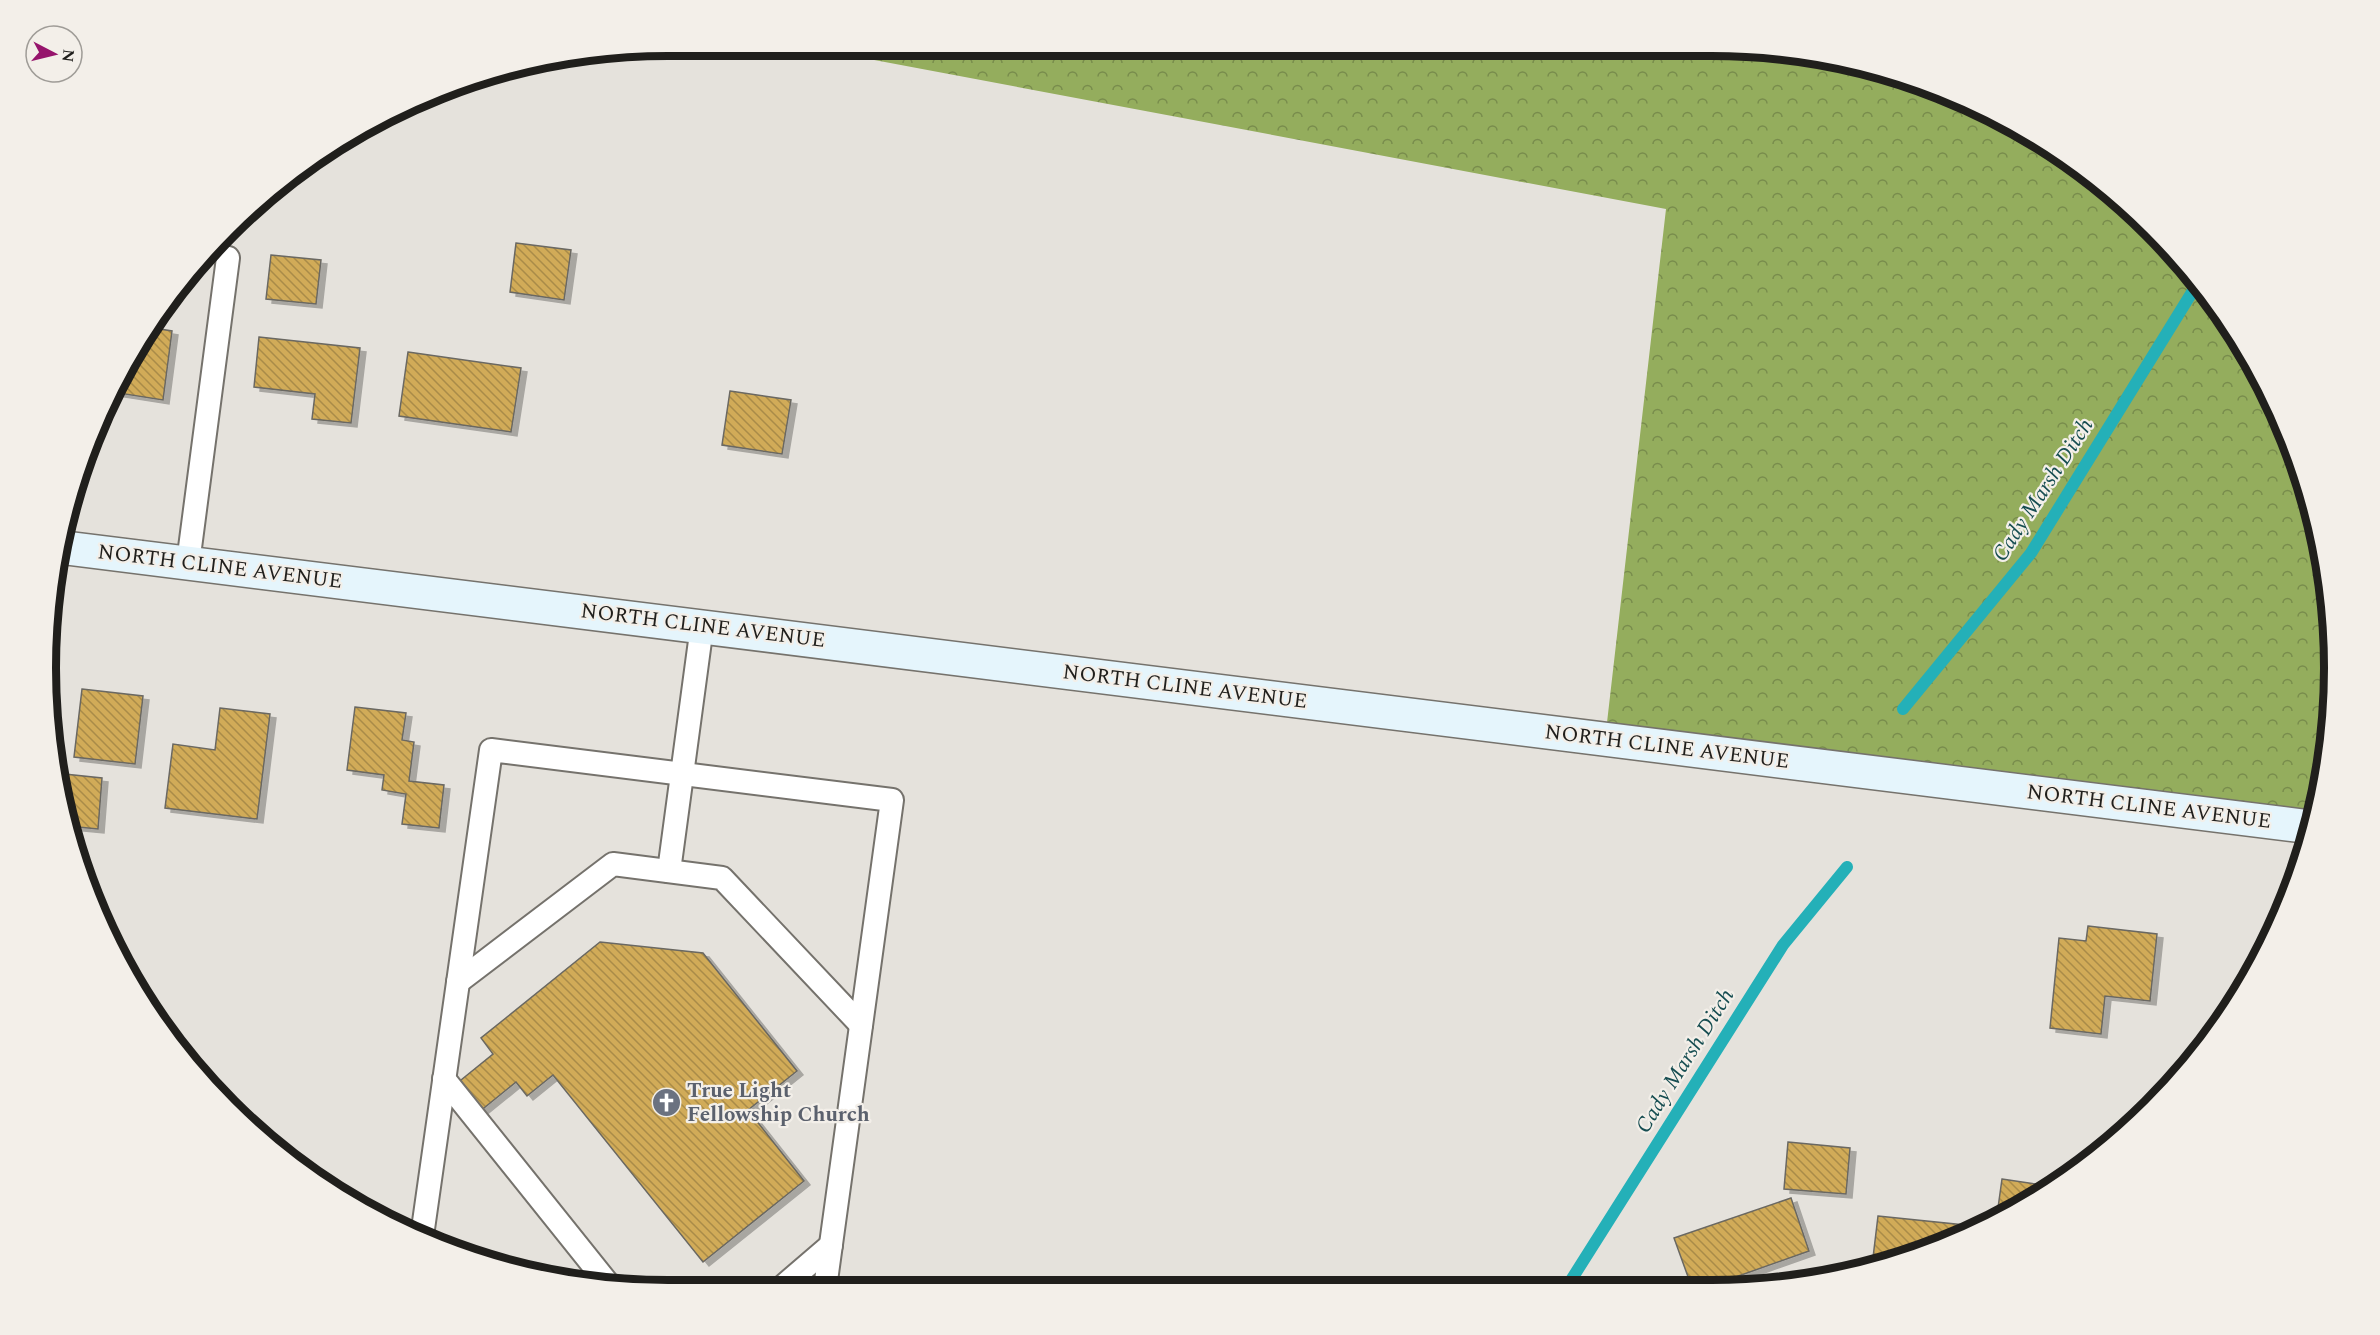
<svg xmlns="http://www.w3.org/2000/svg" width="2380" height="1335" viewBox="0 0 2380 1335" font-family="Spectral,serif">
  <defs>
    <pattern id="forest-crowns" width="20" height="18" patternUnits="userSpaceOnUse" patternTransform="scale(1.5)"><rect width="20" height="18" fill="#94ad5d"/><path d="M2 6a3 3 0 1 1 6 0M12 15a3 3 0 1 1 6 0" fill="none" stroke="#788c4c"/></pattern>
    <pattern id="building-back-hatch" width="6" height="6" patternUnits="userSpaceOnUse" patternTransform="scale(1.5)"><rect width="6" height="6" fill="#d1ab58"/><path d="M-1 5l2 2M0 0l6 6M5-1l2 2" fill="none" stroke="#a98b48"/></pattern>
    <filter id="shadow"><feDropShadow dx="6" dy="4" stdDeviation="0" flood-color="#0004"/></filter>
  </defs>
  <rect width="100%" height="100%" fill="#e5e2dc"/>
  <path fill="url(#forest-crowns)" d="M1753,46L1874,66L2024,129L2123,200L2207,289L2271,392L2314,507L2334,627L2330,749L2312,826L1605,740L1666,209L821,50Z"/>
  <g fill="none" stroke-linecap="round" stroke-linejoin="round">
    <g stroke="#24b0b8" stroke-width="12">
      <path d="M1903,709L2031,553L2199,281"/>
      <path d="M1568,1285L1783,945L1847,867"/>
    </g>
  </g>
  <g fill="url(#building-back-hatch)" stroke="#6a6862" stroke-width="1.5" filter="url(#shadow)">
    <path d="M516,243L571,250L564,300L510,292Z"/>
    <path d="M271,255L321,260L316,304L266,299Z"/>
    <path d="M147,327L172,331L163,400L112,392L113,386Z"/>
    <path d="M259,337L360,348L351,423L312,419L315,394L254,387Z"/>
    <path d="M408,352L521,368L511,432L399,416Z"/>
    <path d="M730,391L791,400L782,454L722,445Z"/>
    <path d="M82,689L143,696L135,764L74,757Z"/>
    <path d="M355,707L406,713L402,740L414,742L409,781L444,785L439,828L402,824L406,794L382,790L384,775L347,770Z"/>
    <path d="M220,708L270,714L257,819L165,808L173,744L215,750Z"/>
    <path d="M55,773L102,778L98,829L68,826L57,789Z"/>
    <path d="M2088,926L2157,934L2150,1001L2105,996L2101,1034L2050,1028L2059,938L2086,941Z"/>
    <path d="M600,942L703,953L797,1071L748,1110L804,1181L703,1262L553,1075L527,1096L516,1082L479,1112L456,1084L493,1054L481,1038Z"/>
    <path d="M1788,1142L1850,1148L1846,1194L1784,1189Z"/>
    <path d="M2002,1179L2055,1187L1997,1215Z"/>
    <path d="M1791,1198L1809,1251L1713,1285H1691L1674,1238Z"/>
    <path d="M1878,1216L1965,1225V1231L1913,1257L1872,1266Z"/>
  </g>
  <g fill="none" stroke-linecap="round" stroke-linejoin="round">
    <defs>
      <g id="lane">
        <path d="M188,563L228,258"/>
        <path d="M669,871L702,626"/>
        <path d="M458,982L613,864L722,878L861,1025"/>
        <path d="M444,1079L609,1285"/>
        <path d="M422,1236L491,750L892,800L825,1288"/>
        <path d="M781,1288L831,1245"/>
      </g>
      <path id="secondary" d="M58,547L2311,827"/>
    </defs>
    <use href="#lane" stroke="#75726c" stroke-width="26"/>
    <use href="#secondary" stroke="#75726c" stroke-width="36"/>
    <use href="#lane" stroke="#fff" stroke-width="22"/>
    <use href="#secondary" stroke="#e5f5fc" stroke-width="33"/>
  </g>
  <defs>
    <symbol id="church-disc" viewBox="-11 -11 22 22"><circle r="9.5" fill="#6b7280" stroke="#f3efe9"/><path d="M-1.2-6h2.4v3.5h3.3v2.4h-3.3V6h-2.4V-.1h-3.3v-2.4h3.3Z" fill="#fff"/></symbol>
  </defs>
  <g fill-rule="evenodd">
    <use href="#church-disc" x="650" y="1086" width="33" height="33"/>
  </g>
  <g text-anchor="middle" dominant-baseline="central" stroke-width="4.5" stroke-linejoin="round" paint-order="stroke">
    <g font-size="21" fill="#201f1c" stroke="#f3efe9">
      <text transform="translate(220 567) rotate(7)">NORTH CLINE AVENUE</text>
      <text transform="translate(703 626) rotate(7)">NORTH CLINE AVENUE</text>
      <text transform="translate(1185 687) rotate(7)">NORTH CLINE AVENUE</text>
      <text transform="translate(1667 747) rotate(7)">NORTH CLINE AVENUE</text>
      <text transform="translate(2149 807) rotate(7)">NORTH CLINE AVENUE</text>
    </g>
    <g font-size="21" font-weight="bold" fill="#5b616d" stroke="#f3efe9" text-anchor="start">
      <text x="687" y="1091">True Light<tspan x="687" dy="24">Fellowship Church</tspan></text>
    </g>
    <g font-size="22" font-style="italic" fill="#164d51" stroke="#f3efe9">
      <text transform="translate(2043 490) rotate(-57)">Cady Marsh Ditch</text>
      <text transform="translate(1685 1061) rotate(-58)">Cady Marsh Ditch</text>
    </g>
  </g>
  <path d="M0 0H2380V1335H0ZM668 56H1712A612 612 0 0 1 2324 668V668A612 612 0 0 1 1712 1280H668A612 612 0 0 1 56 668V668A612 612 0 0 1 668 56Z" fill="#f3efe9" fill-rule="evenodd"/>
  <path fill="none" stroke="#201f1c" stroke-width="8" d="M668 56H1712A612 612 0 0 1 2324 668V668A612 612 0 0 1 1712 1280H668A612 612 0 0 1 56 668V668A612 612 0 0 1 668 56Z"/>
  <g transform="translate(54 54) rotate(97)"><circle r="28" fill="#f3efe9" stroke="#9f9c97" stroke-width="1.5"/>
  <path d="M0-4.5L10 22L0 15L-10 22Z" fill="#96146c"/>
  <text y="-9" font-size="16" font-weight="bold" text-anchor="middle" fill="#201f1c">N</text>
  </g>
</svg>
